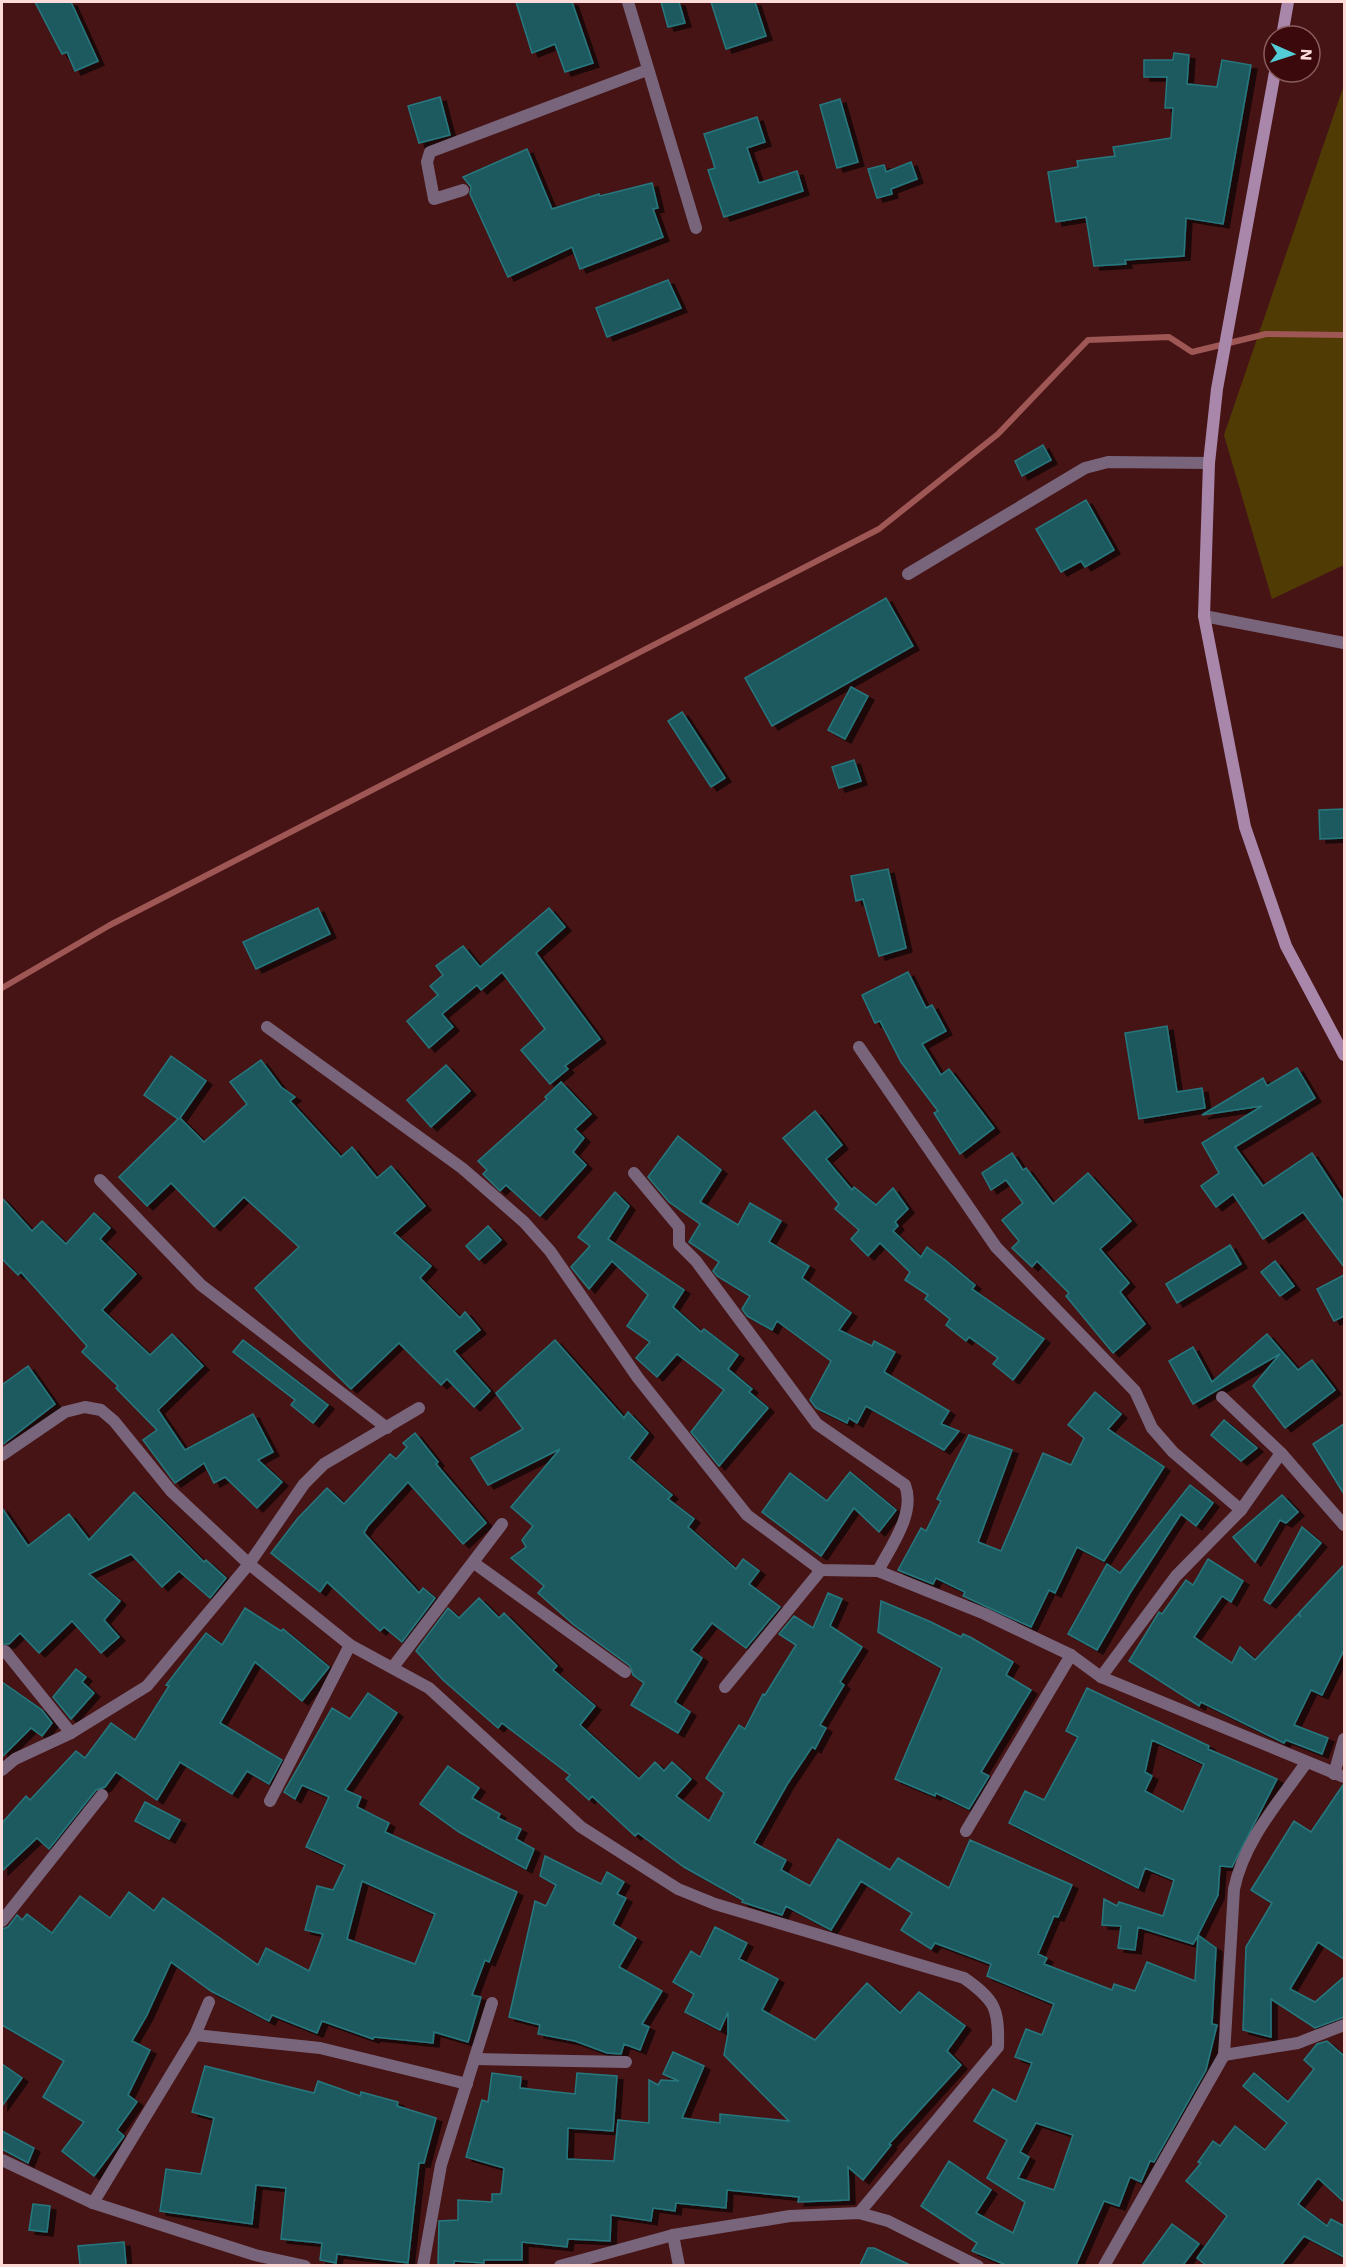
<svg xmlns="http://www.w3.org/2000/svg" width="1346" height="2267" viewBox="0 0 1346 2267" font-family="'Work Sans',sans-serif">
  <defs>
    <filter id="shadow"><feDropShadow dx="6" dy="4" stdDeviation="0" flood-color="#0009"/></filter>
  </defs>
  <rect width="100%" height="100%" fill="#461415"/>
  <path fill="#513b05" d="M1344,85V565L1272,599L1224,435Z"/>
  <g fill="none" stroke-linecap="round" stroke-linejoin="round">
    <path stroke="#9e5754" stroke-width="6" d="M2,988L110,925L879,529L998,434L1088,340L1169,337L1192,352L1266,334L1344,335"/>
  </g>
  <g fill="#1e5a60" stroke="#27787f" stroke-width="1.5" fill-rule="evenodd" filter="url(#shadow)">
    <path d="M35,2H71L98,61L75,71L67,52L62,54Z"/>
    <path d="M516,2H572L593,63L565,72L555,44L532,53Z"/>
    <path d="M661,2H679L685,23L668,27Z"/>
    <path d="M711,2H755L766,36L726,49Z"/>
    <path d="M1174,53L1189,55L1187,84L1217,87L1222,60L1251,65L1223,224L1186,218L1184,256L1125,260L1126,264L1094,266L1086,217L1056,222L1048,172L1078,167L1077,161L1115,156L1113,147L1171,138L1173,108H1165L1167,77H1144V60H1173Z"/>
    <path d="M440,97L450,135L419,143L408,106Z"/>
    <path d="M840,99L858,162L837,168L820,105Z"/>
    <path d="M757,117L765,142L747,148L759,183L797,171L803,191L724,217L708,170L715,168L704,134Z"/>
    <path d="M527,149L552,209L599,194L600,196L652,183L658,208L653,209L663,237L580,269L572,247L508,277L470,194L471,187L463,177Z"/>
    <path d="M911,162L917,179L891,189L892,194L877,198L868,169L884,165L886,172Z"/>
    <path d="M668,280L681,308L607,337L596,308Z"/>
    <path d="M1043,445L1051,460L1022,476L1015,461Z"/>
    <path d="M1086,500L1114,550L1085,567L1081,561L1061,572L1036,529Z"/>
    <path d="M886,598L913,646L772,726L745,678Z"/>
    <path d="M851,687L868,696L845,739L828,730Z"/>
    <path d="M682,712L725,778L711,787L668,721Z"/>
    <path d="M854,760L861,781L839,788L832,767Z"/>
    <path d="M1344,809V838L1320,839L1319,810Z"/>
    <path d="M888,869L906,948L879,956L863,899L856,901L851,876Z"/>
    <path d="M318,908L330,934L256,969L243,942Z"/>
    <path d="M549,908L565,927L536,953L600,1039L565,1066L568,1069L550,1084L521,1050L545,1029L502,972L481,990L477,985L442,1014L453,1027L429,1048L407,1021L438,995L430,986L443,975L436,966L463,946L480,967Z"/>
    <path d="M908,972L926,1008L932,1005L946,1031L922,1044L941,1075L949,1069L994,1128L960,1154L934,1113L938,1111L901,1062L880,1021L875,1023L862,995Z"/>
    <path d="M1167,1026L1177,1092L1202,1088L1205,1108L1139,1119L1125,1033Z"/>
    <path d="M171,1056L206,1081L180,1118L204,1142L247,1104L230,1082L261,1060L281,1087L295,1097L290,1101L341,1157L352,1147L377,1178L391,1166L425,1206L394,1233L431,1266L420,1278L460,1318L465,1312L480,1330L454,1351L490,1391L474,1407L447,1379L441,1385L399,1343L351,1389L302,1341L255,1288L299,1247L244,1197L214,1227L171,1183L147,1206L119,1177L178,1119L144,1095Z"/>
    <path d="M446,1065L470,1091L431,1127L407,1100Z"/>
    <path d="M1297,1068L1315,1098L1235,1147L1263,1186L1312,1153L1344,1202V1267L1303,1212L1263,1239L1233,1194L1216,1207L1201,1186L1219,1173L1202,1143L1262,1106L1202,1115L1263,1078L1267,1086Z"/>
    <path d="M561,1082L591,1114L575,1129L584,1138L573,1152L586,1165L540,1216L506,1185L500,1191L483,1174L487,1170L478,1161L547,1099L545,1097Z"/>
    <path d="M815,1111L842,1145L826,1159L852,1190L854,1187L876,1205L893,1188L908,1209L895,1222L898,1226L893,1231L921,1257L927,1247L945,1260L975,1285L972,1289L1044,1339L1013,1380L993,1364L998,1358L969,1337L966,1341L946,1325L950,1319L925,1299L928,1295L905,1280L910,1272L880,1243L868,1256L851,1239L859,1230L835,1209L839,1204L783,1138Z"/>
    <path d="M678,1136L721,1170L700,1202L738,1225L750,1203L781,1221L769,1242L809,1266L802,1278L851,1313L839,1330L872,1346L874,1341L895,1352L884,1372L949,1411L941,1424L959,1431L944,1450L866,1406L857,1423L849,1418L847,1423L816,1408L810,1400L831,1361L777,1321L772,1330L747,1316L742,1309L750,1296L717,1276L713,1271L719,1262L689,1242L700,1224L669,1202L648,1177Z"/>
    <path d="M1012,1153L1023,1170L1026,1168L1053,1204L1088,1173L1131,1221L1100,1249L1129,1283L1120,1292L1145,1324L1113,1353L1066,1296L1069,1293L1037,1261L1032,1267L1012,1248L1019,1241L1002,1220L1023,1203L1006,1180L991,1190L982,1173Z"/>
    <path d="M615,1192L629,1206L608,1239L684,1290L673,1307L701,1332L704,1329L738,1355L728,1369L752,1389L749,1392L768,1408L719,1466L691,1432L724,1390L677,1354L657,1377L636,1358L650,1342L627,1326L648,1295L612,1261L589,1289L571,1267L590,1246L578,1237Z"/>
    <path d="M2,1198L32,1231L42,1221L66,1244L94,1213L110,1228L100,1239L136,1274L102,1310L150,1355L172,1334L203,1366L158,1410L185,1450L253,1414L273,1452L258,1460L282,1482L257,1508L225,1477L214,1483L204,1463L175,1483L143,1440L157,1430L116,1388L118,1386L82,1352L87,1346L21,1272L18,1275L2,1259Z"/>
    <path d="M488,1226L501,1240L479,1260L466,1246Z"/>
    <path d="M1230,1245L1241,1264L1177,1303L1166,1284Z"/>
    <path d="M1275,1261L1294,1286L1280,1296L1261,1272Z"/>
    <path d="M1344,1275V1316L1334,1321L1317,1289Z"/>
    <path d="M1267,1334L1298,1370L1312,1360L1335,1390L1285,1428L1253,1386L1280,1354L1193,1404L1169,1361L1193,1347L1212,1382Z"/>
    <path d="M243,1340L328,1405L313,1423L291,1405L295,1400L233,1352Z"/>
    <path d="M555,1340L624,1418L628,1412L648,1433L629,1458L672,1495L668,1499L694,1519L688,1527L736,1569L743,1559L759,1571L749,1584L780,1607L746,1648L712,1623L691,1650L702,1658L675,1702L690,1712L678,1733L631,1705L644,1683L633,1675L630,1666L574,1625L538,1593L544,1586L511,1558L526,1547L522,1540L533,1526L511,1507L560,1449L488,1485L471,1458L523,1429L496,1393Z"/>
    <path d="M28,1366L55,1404L2,1445V1385Z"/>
    <path d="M1095,1392L1121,1414L1108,1429L1164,1467L1104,1561L1077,1547L1055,1593L1049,1590L1031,1627L963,1596L965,1592L936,1578L933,1584L898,1570L921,1528L926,1531L941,1501L937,1499L969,1435L1012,1450L978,1542L1001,1551L1043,1453L1071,1465L1084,1438L1068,1425Z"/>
    <path d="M1224,1420L1257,1448L1241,1461L1211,1435Z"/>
    <path d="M1344,1424V1494L1313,1444Z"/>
    <path d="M415,1433L438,1462L436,1464L486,1523L463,1544L408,1482L368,1526L364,1533L419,1593L423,1588L435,1598L402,1642L384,1627L380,1631L327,1582L320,1592L271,1553L298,1518L327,1488L344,1504L390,1454L396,1459L407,1447L403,1443Z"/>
    <path d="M850,1472L896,1510L879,1532L854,1508L821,1556L762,1512L790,1473L827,1501Z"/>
    <path d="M1190,1485L1213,1503L1196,1526L1181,1514L1130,1593L1097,1650L1068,1634L1107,1564L1120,1573Z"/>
    <path d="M134,1492L204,1562L206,1560L226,1578L210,1598L179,1571L162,1587L131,1554L89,1574L120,1601L104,1620L119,1637L101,1653L72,1621L39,1653L20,1633L9,1644H2V1508L28,1546L69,1514L89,1540Z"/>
    <path d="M1282,1495L1298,1512L1286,1523L1280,1520L1255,1562L1233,1537Z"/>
    <path d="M1302,1527L1321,1543L1270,1604L1264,1600Z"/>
    <path d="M1208,1559L1243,1581L1231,1602L1222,1596L1194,1637L1232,1663L1240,1647L1255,1660L1298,1614L1301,1617L1299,1613L1344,1565V1650L1322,1695L1311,1690L1294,1725L1328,1738L1322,1754L1286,1740L1284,1743L1201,1702L1199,1706L1129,1661L1159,1612L1162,1614L1186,1580L1193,1585Z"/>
    <path d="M828,1593L842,1599L830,1626L862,1647L840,1682L844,1685L820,1725L826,1728L815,1749L812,1747L788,1783L754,1843L786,1860L781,1870L810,1886L838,1839L890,1870L898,1858L949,1888L970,1840L1072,1885L1058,1917L1054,1916L1038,1954L1047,1958L1044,1964L1112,1990L1114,1984L1135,1991L1147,1962L1195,1981L1198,1936L1193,1944L1138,1927L1135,1950L1118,1948L1121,1926L1102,1925L1104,1899L1117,1906L1119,1902L1163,1916L1174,1880L1145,1868L1138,1888L1009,1823L1025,1791L1044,1800L1078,1737L1066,1731L1087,1688L1209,1746L1208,1749L1277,1779L1232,1867L1220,1866L1218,1895L1198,1935L1216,1948L1212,2024L1217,2025L1206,2070L1154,2162L1150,2161L1141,2182L1130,2177L1119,2206L1104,2201L1076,2265H1006L972,2251L977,2243L921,2206L949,2161L991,2190L976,2213L1013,2233L1025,2202L987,2178L1007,2140L974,2121L993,2089L1016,2102L1032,2063L1015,2057L1026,2029L1042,2035L1054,2004L987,1976L991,1964L935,1943L931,1949L901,1930L912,1913L861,1881L831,1930L786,1906L782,1915L742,1902L743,1900L684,1867L638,1833L635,1836L592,1796L589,1800L566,1779L570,1775L502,1723L498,1728L443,1680L416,1651L448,1608L459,1618L479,1598L499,1618L504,1613L557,1666L553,1670L595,1706L580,1725L639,1779L655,1762L664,1771L672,1762L691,1779L676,1796L709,1821L724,1793L706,1778L739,1725L745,1729L763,1694L765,1695L796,1645L779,1634L794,1616L813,1628ZM1152,1740L1204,1764L1183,1812L1145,1791L1152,1776L1145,1772ZM1036,2123L1073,2135L1054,2190L1018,2178L1029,2157L1020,2152Z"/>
    <path d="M881,1601L931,1622L961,1637L963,1634L970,1637L1013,1662L1006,1675L1031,1690L981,1772L989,1776L969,1809L936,1793L935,1796L895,1779L942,1668L878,1632Z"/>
    <path d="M245,1608L281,1631L283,1629L329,1667L302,1701L255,1662L220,1723L282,1760L269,1784L247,1771L232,1794L180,1762L157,1800L116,1772L105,1787L96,1790L49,1849L37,1838L2,1871V1823L26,1796L30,1800L76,1751L85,1758L111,1723L135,1740L169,1686L166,1685L206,1633L222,1645Z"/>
    <path d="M76,1669L86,1677L82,1682L94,1693L71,1719L53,1697Z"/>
    <path d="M2,1682L42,1710L52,1723L42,1736L31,1728L2,1757Z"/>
    <path d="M368,1693L397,1713L345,1790L361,1797L357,1807L389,1823L385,1832L517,1892L489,1962L485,1960L472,1995L481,1997L468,2042L434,2032L433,2043L374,2037L373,2039L322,2021L317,2033L272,2015L269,2021L211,1991L171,1962L147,2015L132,2041L150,2050L128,2095L137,2102L117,2130L124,2136L94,2176L62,2151L84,2122L43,2097L64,2061L2,2025V1929L8,1927L17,1915L22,1920L27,1914L52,1933L80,1896L110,1918L129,1892L154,1911L163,1898L258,1965L266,1948L309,1971L323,1934L305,1930L317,1886L333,1890L345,1865L306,1847L329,1797L302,1785L295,1799L284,1792L332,1708L350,1719ZM362,1881L435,1914L415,1964L347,1939Z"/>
    <path d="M448,1766L479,1788L472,1798L500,1814L498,1818L521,1829L516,1839L534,1849L526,1869L459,1832L420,1804Z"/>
    <path d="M1343,1785L1344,1959L1318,1942L1290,1989L1315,2002L1344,1977V2017L1315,2028L1271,1999V2037L1243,2030L1246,1947L1272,1903L1251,1890L1294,1821L1311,1832Z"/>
    <path d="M145,1802L180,1820L169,1839L135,1821Z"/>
    <path d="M545,1856L601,1884L607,1872L624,1882L617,1894L626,1898L613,1924L636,1938L619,1967L662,1991L642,2024L649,2027L640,2050L624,2044L621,2054L607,2053L575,2041L538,2034L540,2025L509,2017L535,1901L546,1906L556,1885L540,1876Z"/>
    <path d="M715,1927L747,1943L739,1959L778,1979L762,2010L815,2040L867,1983L900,2013L919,1992L965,2026L947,2051L961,2065L889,2144L891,2145L863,2180L848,2167L849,2200L798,2202L799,2197L727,2190L726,2208L676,2203L675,2211L653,2208L651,2221L611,2215L610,2241L568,2239L567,2247L522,2242V2260H484V2263L454,2261V2265H438L439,2221L458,2220V2200L492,2202V2194H501L504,2168L466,2157L482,2100L488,2102L492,2073L521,2077L520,2088L575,2094L577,2073L617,2076L613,2131L568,2128L567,2159L614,2161L618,2120L649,2123V2080L658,2085L661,2080L679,2081L663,2074L673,2052L704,2066L682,2118L720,2123V2114L789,2121L724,2055L728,2034V2012L720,2030L685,2012L694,1994L673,1982L691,1951L700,1957Z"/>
    <path d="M1327,2041L1344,2056V2202L1318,2178L1298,2204L1327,2226L1331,2219L1344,2226V2257L1304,2236L1281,2265H1206L1197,2258L1227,2216L1186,2181L1201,2163L1198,2162L1213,2141L1220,2146L1235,2126L1265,2150L1287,2123L1243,2086L1254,2073L1288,2102L1314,2069L1304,2060L1317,2044Z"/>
    <path d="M2,2064L22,2078L2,2106Z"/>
    <path d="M205,2066L314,2093L318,2081L360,2096L361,2092L398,2102L397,2106L436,2118L424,2163H419L408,2263L337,2254L336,2263L320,2260L322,2243L281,2239L286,2188L256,2185L252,2224L160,2211L166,2169L201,2174L214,2118L192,2112Z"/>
    <path d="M2,2131L34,2148L28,2163L2,2149Z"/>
    <path d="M33,2204L50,2206L47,2232L29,2230Z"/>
    <path d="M1172,2224L1199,2244L1183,2265H1142Z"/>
    <path d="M124,2242L126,2265H80L78,2246Z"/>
    <path d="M868,2248H874L910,2265H860Z"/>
  </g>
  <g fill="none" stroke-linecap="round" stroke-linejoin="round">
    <g stroke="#79657b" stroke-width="12">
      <path d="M463,190L434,199L427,162L430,152L647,70"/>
      <path d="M908,574L1085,468L1108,462L1209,463"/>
    </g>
    <g stroke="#79657b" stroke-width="12">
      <path d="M628,2L696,228"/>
      <path d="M1204,616L1344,643"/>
      <path d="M267,1027L462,1168L524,1222L550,1251L638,1378L747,1515L821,1570L878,1571L985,1614L1071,1655L1101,1677L1344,1777"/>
      <path d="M859,1047L996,1247L1135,1391L1152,1428L1173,1452L1241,1510"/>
      <path d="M634,1173L679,1227V1244L696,1261L817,1424L905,1485C916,1513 891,1546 878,1571"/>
      <path d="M100,1180L201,1285L387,1428"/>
      <path d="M1222,1397L1281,1453L1344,1525"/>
      <path d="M2,1455L65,1412L85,1407L101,1410L114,1421L171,1491L249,1564L350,1645L429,1688L581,1827L678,1889L715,1904L964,1978C995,2000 999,2008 998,2047L859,2213"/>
      <path d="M474,1563L625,1672"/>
      <path d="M5,1651L71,1733"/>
      <path d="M393,1667L502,1524"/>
      <path d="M1101,1677L1176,1576L1241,1510L1281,1453"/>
      <path d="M725,1687L821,1570"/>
      <path d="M2,1770L15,1759L71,1733L147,1686L249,1564L304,1484L324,1464L419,1408"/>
      <path d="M1334,1774L1344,1739"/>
      <path d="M270,1801L350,1645"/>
      <path d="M966,1831L1071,1655"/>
      <path d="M2,1921L102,1795"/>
      <path d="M195,2035L320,2048L467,2084"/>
      <path d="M1224,2055L1298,2043L1344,2025"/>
      <path d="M475,2059L626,2062"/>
      <path d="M2,2160L93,2203L255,2255L305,2266"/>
      <path d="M93,2203L195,2035L209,2002"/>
      <path d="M673,2235L679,2266"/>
      <path d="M423,2266L441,2165L492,2003"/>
      <path d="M560,2266L673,2235L790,2216L859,2213L888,2221L978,2266"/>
      <path d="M1104,2266L1224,2055L1234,1889C1244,1841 1278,1803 1306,1763"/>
    </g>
    <g stroke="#a887ab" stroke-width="12">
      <path d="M1282,36L1288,2"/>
      <path d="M1275,72L1217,389L1209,463L1204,616L1245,827L1286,946L1344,1055"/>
    </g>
  </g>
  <rect width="1346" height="2267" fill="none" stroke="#fedbd9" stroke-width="6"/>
  <g transform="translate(1292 54) rotate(93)"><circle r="28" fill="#3b090b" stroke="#895d5d" stroke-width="1.5"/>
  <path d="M0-4.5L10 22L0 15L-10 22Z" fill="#52ccd6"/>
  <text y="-9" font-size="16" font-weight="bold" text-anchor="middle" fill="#fedbd9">N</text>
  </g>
</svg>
